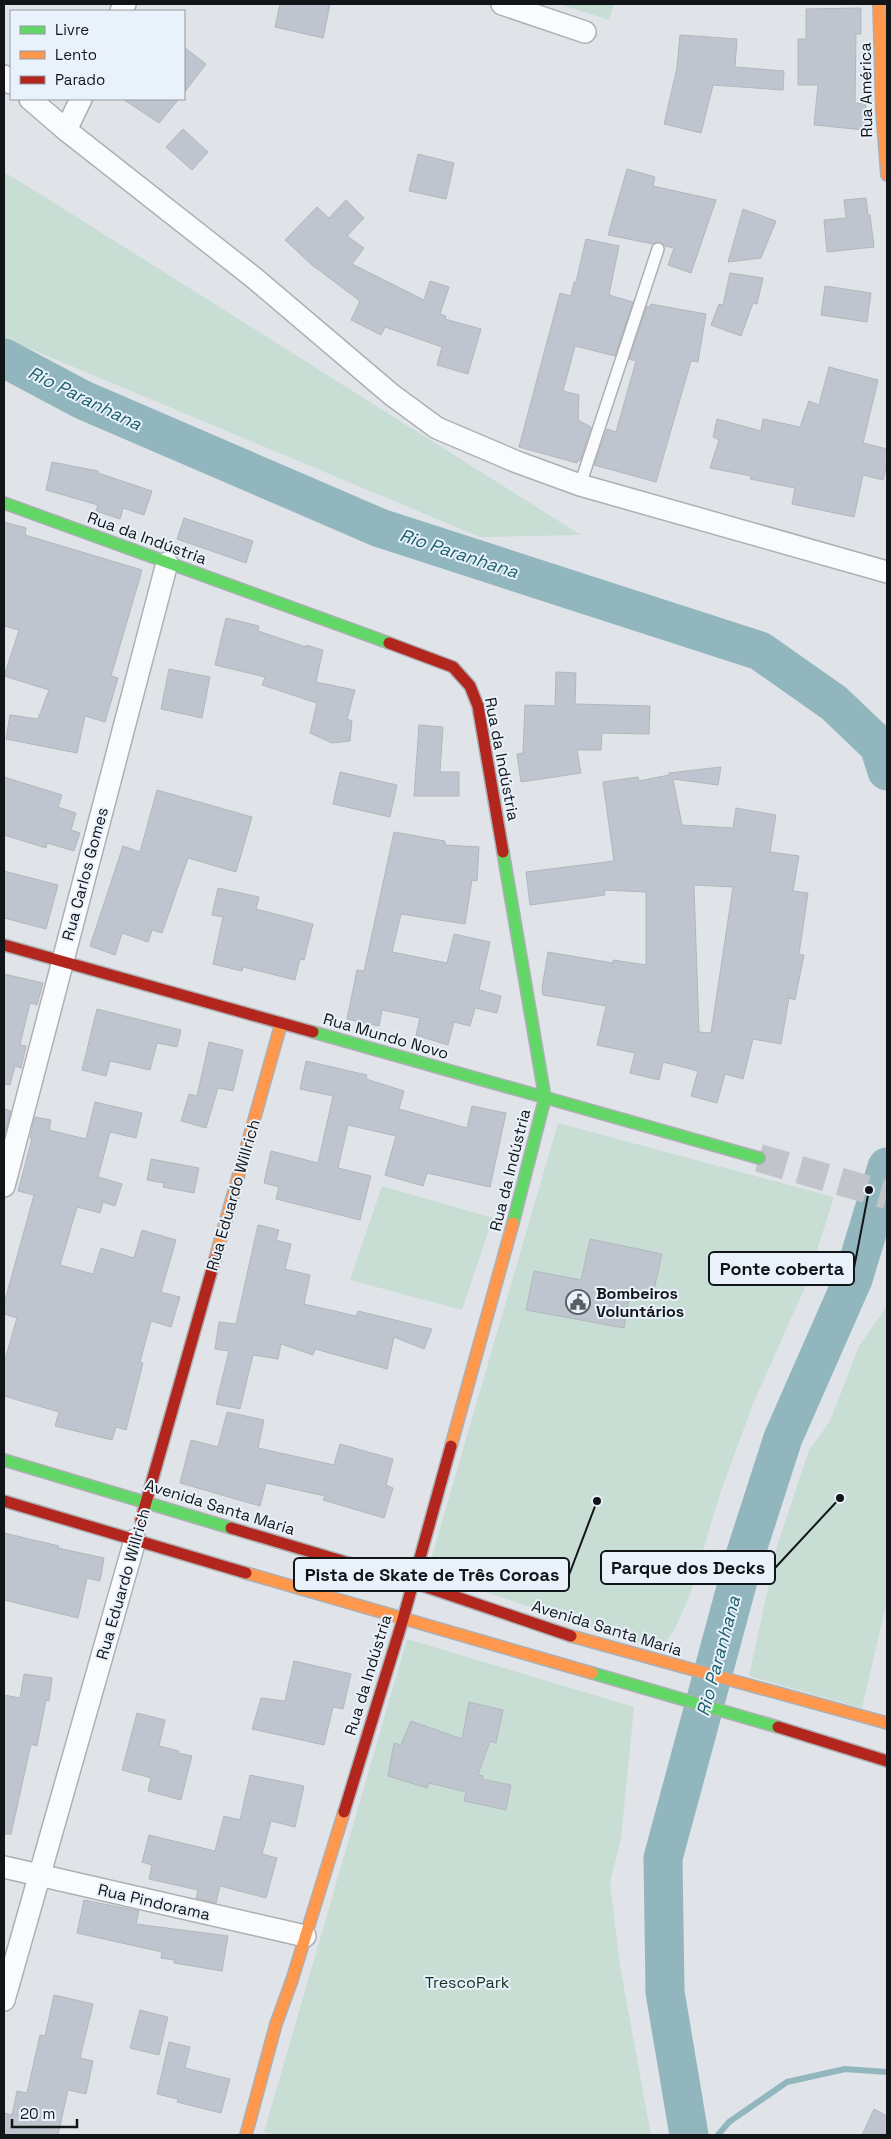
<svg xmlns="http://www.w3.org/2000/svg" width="891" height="2139" viewBox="0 0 891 2139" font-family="'Space Grotesk',sans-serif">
  <rect width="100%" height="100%" fill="#e0e4e9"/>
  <g fill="#c8ded5">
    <path d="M559,4H614L609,20Z"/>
    <path d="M4,172L29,187L581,535L480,537L4,338Z"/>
    <path d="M558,1123L834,1197L806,1285L753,1404L720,1494L690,1595L675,1628L661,1650L427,1573Z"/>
    <path d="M382,1186L493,1218L462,1310L350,1280Z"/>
    <path d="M887,1306V1601L862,1708L749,1676L777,1546L809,1450L830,1421L859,1346Z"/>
    <path d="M407,1639L634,1707L621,1839L610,1883L620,1966L651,2135H277L264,2132Z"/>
  </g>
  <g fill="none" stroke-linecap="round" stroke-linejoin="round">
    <path stroke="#92b6be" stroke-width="6" d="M718,2135L729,2122L787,2082L845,2069L887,2072"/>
    <g stroke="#92b6be" stroke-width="39">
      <path d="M4,358L83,400L380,528L760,651L834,703L879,746L887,771"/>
      <path d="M689,2135L665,1992L663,1858L743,1562L783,1438L853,1279L887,1167"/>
    </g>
  </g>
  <g fill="#bfc5ce" stroke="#b3b7bb" fill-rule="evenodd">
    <path d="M280,4H330L323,38L275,27Z"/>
    <path d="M861,8V34H856L855,103L866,104L864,130L814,125L818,85H798V39H806V9Z"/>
    <path d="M680,35L737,39L735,67L784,71L783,90L713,85L701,133L664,124L677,68Z"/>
    <path d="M184,47L206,64L184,93Z"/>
    <path d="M123,99H179L159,123Z"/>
    <path d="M183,129L208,152L192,170L166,147Z"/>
    <path d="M418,154L454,163L446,199L409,191Z"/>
    <path d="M627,169L655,177L653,186L716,200L691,273L668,265L674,248L665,246L660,242L653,244L608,235Z"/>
    <path d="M866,198L868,215H870L874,247L827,252L824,220L846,218L844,200Z"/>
    <path d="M346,200L364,218L347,236L364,248L352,264L424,300L430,281L449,287L440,314L446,316L445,319L481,329L468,374L437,365L442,347L385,327L381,335L351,320L360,301L312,265L285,240L317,207L329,218Z"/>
    <path d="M743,209L776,221L761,258L728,262Z"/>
    <path d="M586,239L619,246L609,295L633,302L615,356L575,346L563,391L579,395L578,420L591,427L580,461L578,460L577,463L519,447L560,293L571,296L574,282H576Z"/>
    <path d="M730,273L763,278L757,304L753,303L741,336L711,325L719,304L723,305Z"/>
    <path d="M825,286L871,293L867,322L821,315Z"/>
    <path d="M651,304L706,314L698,362L691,361L656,482L594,465L607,429L616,432L636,361L629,359L647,306L650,307Z"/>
    <path d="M829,367L878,380L863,443L887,449V465L883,480L863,475L854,517L792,504L795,488L750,479L751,476L710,468L719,440L713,437L717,419L761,431L763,419L800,427L809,401L819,405Z"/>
    <path d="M52,462L98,471V473L152,491L144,515L123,508L120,519L96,511L98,505L46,490Z"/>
    <path d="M184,518L253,541L246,563L177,539Z"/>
    <path d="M4,522L26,528L25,535L142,570L111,676L118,678L105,722L85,716L77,753L6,739L10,715L38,719L49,690L4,676L19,630L4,626Z"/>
    <path d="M226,618L259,626L258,631L306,647V645L323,650L316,682L355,690L347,719L352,721L350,741L332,743L310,733L317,703L262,685L265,677L215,665Z"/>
    <path d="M169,669L210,677L202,718L161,709Z"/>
    <path d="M556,672L576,673L575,704L650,706L649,734L602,733L601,750H577L581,773L521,782L517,754L523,753L525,705L555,706Z"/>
    <path d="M419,725L443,727L440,772H459V796H414Z"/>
    <path d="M721,767L718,785L673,779L682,825L733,828L736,808L776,815L770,852L799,856L793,891L808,893L799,954L804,955L795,1000L789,998L781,1044L753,1039L743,1079L725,1074L717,1103L691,1096L698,1071L663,1062L659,1080L630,1073L635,1053L597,1045L606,1006L543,995L542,988L548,952L613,963V960L646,965V892L604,890L605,895L530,905L526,872L614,861L603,782L638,777L639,781L669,775V773ZM694,885L733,887L711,1033L699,1032Z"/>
    <path d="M340,772L397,785L390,817L333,804Z"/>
    <path d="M4,777L62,795L58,807L76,813L71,830L80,833L74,851L47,843L46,848L4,835Z"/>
    <path d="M157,790L252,817L236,872L188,858L162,933L152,930L148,942L122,933L115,955L90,946L123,846L140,852Z"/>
    <path d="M394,832L445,841V845L479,847L477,881L472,880L465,924L401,914L392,952L447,963L454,934L490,942L479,990L501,996L497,1013L475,1008L470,1026L454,1022L448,1045L416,1035L420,1018L382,1010L379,1026L347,1019L357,970L364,971Z"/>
    <path d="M4,871L58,885L46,929L4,918Z"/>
    <path d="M218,888L259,897L256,909L313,924L304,960L300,959L295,980L243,967L242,971L213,964L223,917L212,915Z"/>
    <path d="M4,974L43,983L37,1005L30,1003L20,1045L26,1046L21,1068L15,1066L10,1085L4,1084Z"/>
    <path d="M97,1009L181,1030L177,1047L157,1043L150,1070L110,1061L106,1076L82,1070Z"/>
    <path d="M209,1042L243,1050L233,1091L218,1088L206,1128L181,1121L189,1094L197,1096Z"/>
    <path d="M306,1061L367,1075L366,1079L404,1091L399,1109L467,1128L472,1106L506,1113L490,1187L427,1173L423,1186L385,1175L396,1136L348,1125L338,1168L371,1176L360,1220L276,1199L279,1187L264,1183L271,1151L318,1163L333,1096L300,1089Z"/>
    <path d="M95,1102L142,1113L136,1138L110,1132L98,1177L122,1184L115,1206L103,1202L100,1213L77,1207L60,1265L93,1274L101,1248L134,1258L142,1230L176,1240L161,1292L180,1297L171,1327L151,1321L140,1362L143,1363L126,1430L116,1427L112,1440L55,1426L59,1412L4,1396V1363L17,1318L4,1314V1304L34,1195L18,1191L32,1139L30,1138L35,1117L51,1120L49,1130L86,1139Z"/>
    <path d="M4,1109L11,1111L5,1133L4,1132Z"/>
    <path d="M151,1159L199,1168L194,1193L163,1187L164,1183L147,1180Z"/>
    <path d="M258,1225L279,1230L276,1240L291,1244L285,1269L310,1275L304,1304L356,1316L358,1311L432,1329L424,1349L394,1337L387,1369L315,1349L313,1355L281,1344L278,1359L253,1355L240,1409L216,1404L229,1351L215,1349L219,1322L236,1324Z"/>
    <path d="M590,1239L662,1254L653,1294L631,1289L624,1328L526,1310L534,1271L581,1280Z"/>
    <path d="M227,1412L264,1420L258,1448L334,1465L340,1444L393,1459L386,1485L393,1488L384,1518L323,1500L325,1496L266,1483L260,1506L180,1483L191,1440L218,1447Z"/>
    <path d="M4,1533L59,1546L58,1548L104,1558L100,1581L87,1578L78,1618L4,1600Z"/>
    <path d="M294,1661L351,1674L343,1709L333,1707L324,1745L252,1729L261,1698L285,1701Z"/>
    <path d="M24,1674L52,1678L49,1701L46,1700L37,1746L31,1744L11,1834H4V1695L20,1698Z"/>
    <path d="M469,1702L503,1710L496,1743L490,1741L478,1775L483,1776L482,1779L511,1785L506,1810L464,1801L466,1792L429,1783L427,1788L388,1776L394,1743L401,1745L411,1721L462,1739Z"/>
    <path d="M137,1713L165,1720L159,1746L179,1751L178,1753L192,1756L181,1800L148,1791L151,1778L122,1770Z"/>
    <path d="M250,1775L304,1786L295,1827L271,1821L262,1854L277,1858L266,1898L220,1886L216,1903L196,1898L198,1890L149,1879L152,1865L142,1862L149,1835L215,1851L224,1816L240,1820Z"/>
    <path d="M84,1900L139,1911L136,1924L228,1936L222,1971L174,1963V1960L161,1958L162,1952L77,1933Z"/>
    <path d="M54,1995L93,2004L80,2058L93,2061L86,2094L68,2090L58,2135H4V2113L12,2115L17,2091L27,2093L40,2035L45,2036Z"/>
    <path d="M140,2010L168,2017L159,2055L130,2048Z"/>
    <path d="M169,2042L190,2047L185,2068L230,2079L221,2113L177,2102L178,2099L157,2094Z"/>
    <path d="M874,2109L887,2116V2135H862Z"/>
  </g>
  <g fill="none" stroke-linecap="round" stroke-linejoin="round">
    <path stroke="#c1c5ca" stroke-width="28" stroke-dasharray="28 14" stroke-linecap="butt" d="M759,1158L887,1195"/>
    <defs>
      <path id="lane" d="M580,485L658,249"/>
      <g id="street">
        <path d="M502,4L585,32"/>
        <path d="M121,11L125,4"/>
        <path d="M4,76L11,83"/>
        <path d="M30,99L66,130L253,277L392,395L437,428L517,462L580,485L887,572"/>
        <path d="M66,130L81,99"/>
        <path d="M4,1186L167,563"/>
        <path d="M4,1867L305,1936"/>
        <path d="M4,2000L135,1540"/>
      </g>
      <g id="fast">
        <path d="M4,503L389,643"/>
        <path d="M503,852L545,1098L513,1223"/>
        <path d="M313,1032L759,1158"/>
        <path d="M4,1460L231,1528"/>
        <path d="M592,1673L778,1727"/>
      </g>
      <g id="slow">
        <path d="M879,4L882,111L887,175"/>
        <path d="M215,1259L281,1024"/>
        <path d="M451,1446L513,1223"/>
        <path d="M246,1573L592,1673"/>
        <path d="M571,1636L887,1723"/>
        <path d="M246,2135L276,2024L292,1980L344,1812"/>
      </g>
      <g id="jam">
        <path d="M389,643L453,667L470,686L478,706L503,852"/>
        <path d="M4,945L313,1032"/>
        <path d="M4,1501L246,1573"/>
        <path d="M141,1520L215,1259"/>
        <path d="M231,1528L412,1582L571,1636"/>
        <path d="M778,1727L887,1761"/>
        <path d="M344,1812L403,1619L451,1446"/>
      </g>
    </defs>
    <use href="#lane" stroke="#acb0b4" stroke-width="14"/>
    <use href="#street" stroke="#acb0b4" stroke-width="24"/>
    <use href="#fast" stroke="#acb0b4" stroke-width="14"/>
    <use href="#slow" stroke="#acb0b4" stroke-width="14"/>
    <use href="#jam" stroke="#acb0b4" stroke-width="14"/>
    <use href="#lane" stroke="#fafbfc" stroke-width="11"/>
    <use href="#street" stroke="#fafbfc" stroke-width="21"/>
    <use href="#fast" stroke="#63d668" stroke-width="11"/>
    <use href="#slow" stroke="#ff974d" stroke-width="11"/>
    <use href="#jam" stroke="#b3261e" stroke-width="11"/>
  </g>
  <defs>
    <symbol id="civic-ring" viewBox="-11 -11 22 22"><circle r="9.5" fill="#e9f1fb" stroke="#5a5d61" stroke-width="1.5"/><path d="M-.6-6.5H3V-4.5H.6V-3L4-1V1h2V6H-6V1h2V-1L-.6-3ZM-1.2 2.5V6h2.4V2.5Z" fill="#5a5d61"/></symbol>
  </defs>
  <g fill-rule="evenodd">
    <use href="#civic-ring" x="564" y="1288" width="28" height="28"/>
  </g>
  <g text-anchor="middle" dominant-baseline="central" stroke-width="4" stroke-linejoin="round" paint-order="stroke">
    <g font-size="16" fill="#121518" stroke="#e9f1fb">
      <text transform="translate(866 90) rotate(-91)">Rua América</text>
      <text transform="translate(147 538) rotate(20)">Rua da Indústria</text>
      <text transform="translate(502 759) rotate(79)">Rua da Indústria</text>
      <text transform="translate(85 874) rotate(-75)">Rua Carlos Gomes</text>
      <text transform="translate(386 1036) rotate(16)">Rua Mundo Novo</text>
      <text transform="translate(510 1170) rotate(-76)">Rua da Indústria</text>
      <text transform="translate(233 1195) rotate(-74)">Rua Eduardo Willrich</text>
      <text transform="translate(220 1507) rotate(17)">Avenida Santa Maria</text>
      <text transform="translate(123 1584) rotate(-74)">Rua Eduardo Willrich</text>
      <text transform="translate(607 1628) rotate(17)">Avenida Santa Maria</text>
      <text transform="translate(368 1675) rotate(-73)">Rua da Indústria</text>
      <text transform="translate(154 1902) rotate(13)">Rua Pindorama</text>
    </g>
    <g font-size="16" font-weight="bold" fill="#121518" stroke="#e9f1fb" text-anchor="start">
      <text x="596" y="1293">Bombeiros<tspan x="596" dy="18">Voluntários</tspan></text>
    </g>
    <g font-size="16" fill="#0f3221" stroke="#e9f1fb">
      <text x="467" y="1982">TrescoPark</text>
    </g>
    <g font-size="18" font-style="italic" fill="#185e67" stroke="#e9f1fb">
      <text transform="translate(85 398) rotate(26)">Rio Paranhana</text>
      <text transform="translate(459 553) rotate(18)">Rio Paranhana</text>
      <text transform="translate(718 1656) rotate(-75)">Rio Paranhana</text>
    </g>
  </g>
  <path fill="none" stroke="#121518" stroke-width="2" d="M869 1190L854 1268M840 1498L775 1568M597 1501L569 1575"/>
  <g fill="#121518" stroke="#e9f1fb" stroke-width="2">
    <circle cx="869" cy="1190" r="5"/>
    <circle cx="840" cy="1498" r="5"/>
    <circle cx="597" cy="1501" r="5"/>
  </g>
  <g fill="#e9f1fb" stroke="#121518" stroke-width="2">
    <rect x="709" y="1252" width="145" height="33" rx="5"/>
    <rect x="601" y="1551" width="174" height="33" rx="5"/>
    <rect x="294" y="1558" width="275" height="33" rx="5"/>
  </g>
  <g font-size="18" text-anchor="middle" font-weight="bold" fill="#121518">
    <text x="782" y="1275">Ponte coberta</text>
    <text x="688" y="1574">Parque dos Decks</text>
    <text x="432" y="1581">Pista de Skate de Três Coroas</text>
  </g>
  <rect width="891" height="2139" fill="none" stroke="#121518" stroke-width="10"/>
  <rect x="10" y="10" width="175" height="90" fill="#e9f1fb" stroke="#9399a0"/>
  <rect x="20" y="26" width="25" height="8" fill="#63d668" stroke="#9399a0"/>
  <text x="55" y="35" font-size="15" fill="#121518">Livre</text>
  <rect x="20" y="51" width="25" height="8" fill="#ff974d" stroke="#9399a0"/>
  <text x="55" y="60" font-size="15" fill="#121518">Lento</text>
  <rect x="20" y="76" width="25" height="8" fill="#b3261e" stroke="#9399a0"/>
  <text x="55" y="85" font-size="15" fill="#121518">Parado</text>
  <path d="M12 2119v8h65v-8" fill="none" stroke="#121518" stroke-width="2.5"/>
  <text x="20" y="2119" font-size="15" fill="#121518" stroke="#e9f1fb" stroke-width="4" paint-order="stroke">20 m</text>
</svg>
